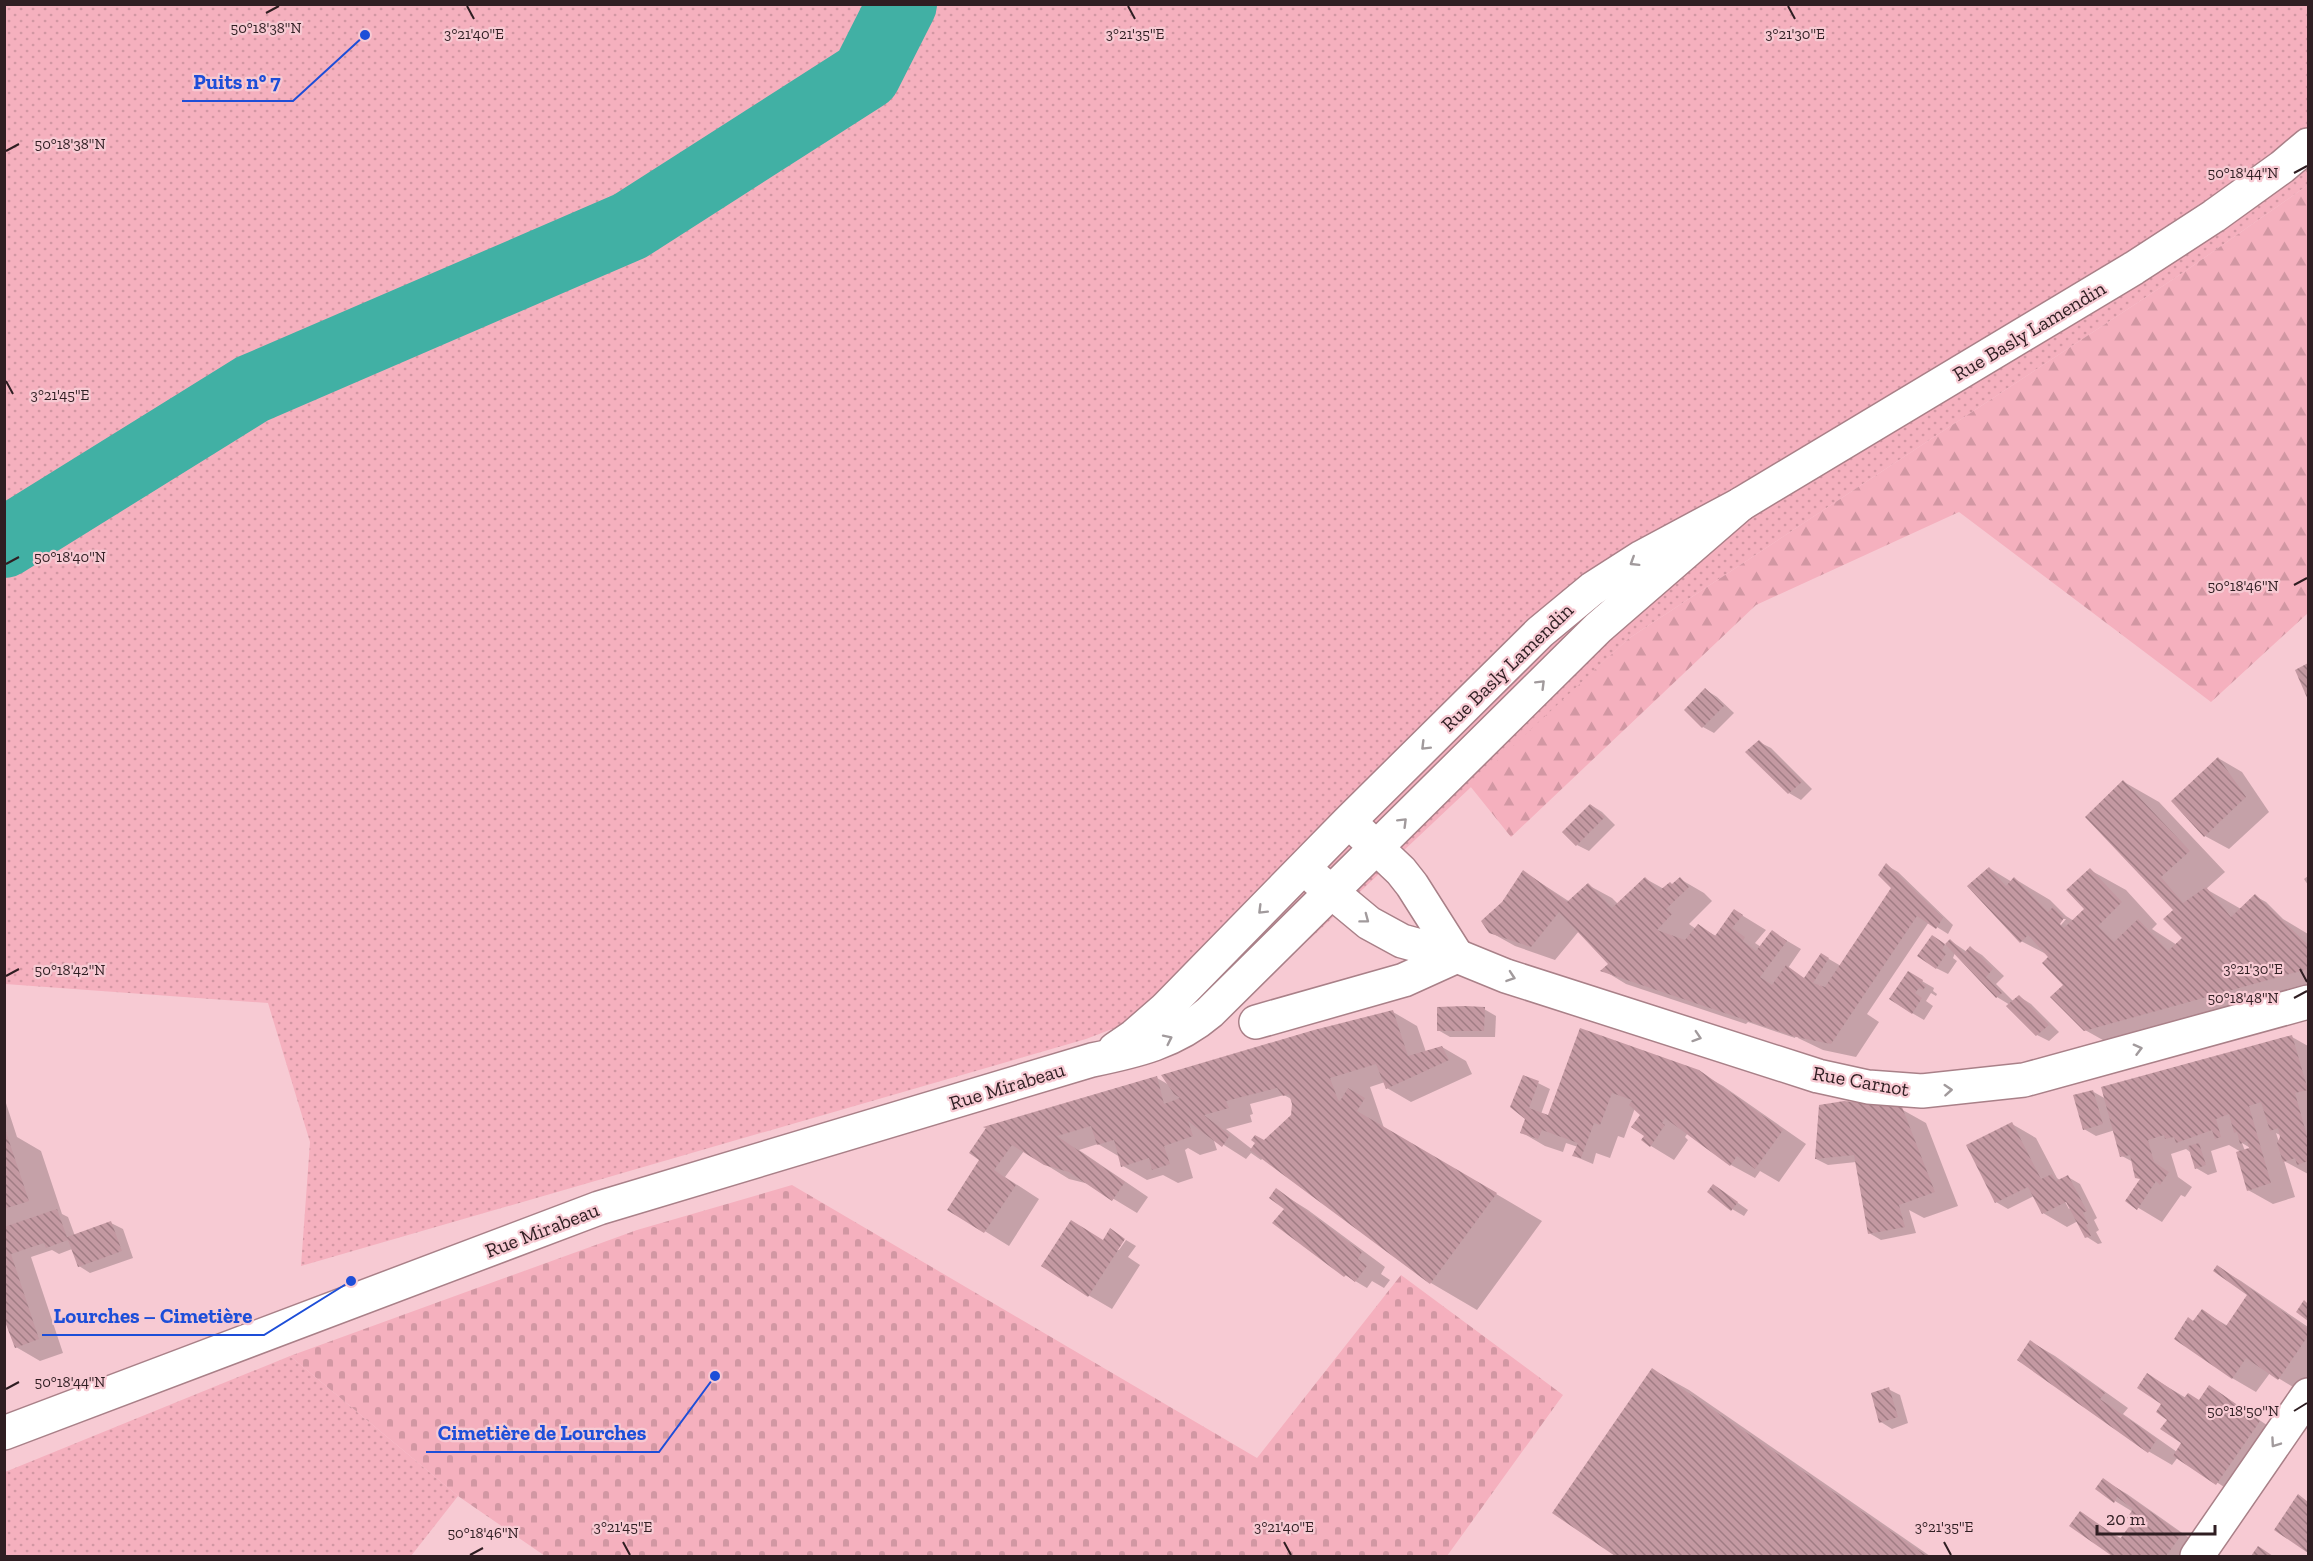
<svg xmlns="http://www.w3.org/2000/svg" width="2313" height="1561" viewBox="0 0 2313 1561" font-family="'Zilla Slab',serif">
  <defs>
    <pattern id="grass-dots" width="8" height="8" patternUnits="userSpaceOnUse" patternTransform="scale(1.5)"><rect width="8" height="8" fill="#f5b0be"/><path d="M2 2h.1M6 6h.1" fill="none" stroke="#d297a3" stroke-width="1.8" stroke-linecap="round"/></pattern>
    <pattern id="forest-firs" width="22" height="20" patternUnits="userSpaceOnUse" patternTransform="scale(1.5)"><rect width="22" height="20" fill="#f5b0be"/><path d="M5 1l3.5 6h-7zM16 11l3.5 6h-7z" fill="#d297a3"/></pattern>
    <pattern id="cemetery-stones" width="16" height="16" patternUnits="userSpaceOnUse" patternTransform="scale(1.5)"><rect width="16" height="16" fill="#f5b0be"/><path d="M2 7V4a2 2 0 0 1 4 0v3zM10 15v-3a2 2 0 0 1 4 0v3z" fill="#d297a3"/></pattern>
    <pattern id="building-back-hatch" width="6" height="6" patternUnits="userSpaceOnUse" patternTransform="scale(1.5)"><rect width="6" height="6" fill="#c499a2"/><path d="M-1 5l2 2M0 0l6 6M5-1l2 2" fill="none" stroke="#a07c84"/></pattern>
  </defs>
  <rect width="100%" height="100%" fill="#f7cad3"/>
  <g fill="url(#grass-dots)">
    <path d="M4,5H2308V185L2184,272L1628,639L1312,937L1269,969L1086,1039L301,1266L310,1142L268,1003L5,984Z"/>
    <path d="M290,1356L458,1496L411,1556H5V1472Z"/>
  </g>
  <path fill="url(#forest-firs)" d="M2308,185V613L2211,702L1959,512L1756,605L1511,837L1470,786L1628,639L2184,272Z"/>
  <path fill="url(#cemetery-stones)" d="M792,1185L1257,1458L1401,1275L1563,1395L1447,1556H545L458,1496L290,1356L637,1230Z"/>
  <g fill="#0003" fill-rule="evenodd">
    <path d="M1706,690L1717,697L1734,713L1714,733L1703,727Z"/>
    <path d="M1759,742L1771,748L1812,789L1801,800L1789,793Z"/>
    <path d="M2218,758L2242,772L2269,812L2229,849L2205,836Z"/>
    <path d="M2124,782L2159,802L2225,872L2206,889L2241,909L2255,896L2266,902L2283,919L2308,934V999L2168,1038L2150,1028L2110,1044L2085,1030L2050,956L2021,941L1989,868L2012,882L2015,879L2050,900L2066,916L2074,921L2086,909L2090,870L2126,890L2157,924L2152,929L2177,945L2184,938L2175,910L2087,817ZM2062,919H2066L2056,931Z"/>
    <path d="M1591,805L1602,812L1615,825L1589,851L1577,845Z"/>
    <path d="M1886,865L1898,872L1953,925L1948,934L1929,922L1867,1014L1879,1022L1856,1057L1823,1050L1798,1038L1820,985H1817L1795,1038L1748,1022L1746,1024L1626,984L1603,970L1610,964L1579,931L1555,960L1515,946L1490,932L1503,903L1524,872L1570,902L1588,885L1612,898L1618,904L1646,879L1664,889L1673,885L1680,879L1704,893L1712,901L1689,924L1696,929L1698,926L1716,936L1735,911L1766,930L1755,943L1761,947L1772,932L1801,949L1788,968L1805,979L1822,955L1841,966L1893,888Z"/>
    <path d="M2308,876V885L2304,879Z"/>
    <path d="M1932,937L1946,945L1951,941L1967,952L1971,948L1982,955L2004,976L1996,984L2014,1002L2020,997L2031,1004L2059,1032L2049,1041L2037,1035L2010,1005L1997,997L1955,953L1953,958L1957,961L1948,974L1936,968Z"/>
    <path d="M1908,973L1934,988L1933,991L1937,994L1936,996L1931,993L1926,1001L1933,1006L1924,1020L1912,1013Z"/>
    <path d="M1484,1009L1496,1016L1495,1037H1450L1438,1030Z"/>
    <path d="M1393,1012L1417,1026L1426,1052L1442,1047L1466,1061L1472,1074L1411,1102L1387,1088L1385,1082L1370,1087L1384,1128L1542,1221L1477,1310L1431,1283L1263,1158L1261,1160L1251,1153L1246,1159L1213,1138L1217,1150L1200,1155L1188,1148L1185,1150L1193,1178L1178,1183L1163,1175L1147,1180L1123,1166L1120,1157L1098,1144L1079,1150L1148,1197L1137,1213L1089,1184L1069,1179L1024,1151L1005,1177L1039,1199L1009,1246L949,1209L988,1167L971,1153L1157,1078L1171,1086ZM1284,1095L1293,1100L1292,1116L1253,1150L1226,1129L1252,1122L1250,1115L1253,1114L1250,1104Z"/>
    <path d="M1581,1030L1698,1072L1723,1086L1806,1144L1779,1182L1760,1171L1755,1178L1731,1165L1688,1133L1685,1137L1688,1140L1674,1160L1651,1146L1646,1136L1642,1115L1635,1108L1624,1138L1618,1136L1610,1158L1596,1153L1593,1164L1574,1156L1578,1147L1566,1143L1563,1152L1545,1146L1521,1132L1527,1118L1512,1107L1538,1083L1550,1089L1541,1114L1549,1117Z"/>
    <path d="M2292,1037L2308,1046V1174L2284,1161L2295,1197L2273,1204L2248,1190L2241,1152L2229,1145L2211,1151L2217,1172L2208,1175L2196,1168L2190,1152L2186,1149L2171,1154L2178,1177L2192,1187L2185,1197L2181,1195L2162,1222L2127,1201L2142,1179L2133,1162L2122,1156L2115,1130L2096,1136L2084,1129L2092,1091L2106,1099ZM2276,1133L2282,1136L2279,1142ZM2242,1143L2252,1149L2245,1151Z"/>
    <path d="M4,1097L17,1137L41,1151L62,1214L68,1217L75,1236L111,1223L123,1229L133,1258L90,1273L79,1266L72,1249L59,1254L52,1250L31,1257L63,1353L40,1361L16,1347L4,1314Z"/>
    <path d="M1901,1109L1926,1123L1958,1206L1924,1218L1909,1210L1916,1233L1881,1240L1869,1233L1856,1162L1828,1165L1816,1159Z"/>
    <path d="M2012,1124L2036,1138L2057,1178L2061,1181L2068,1177L2080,1184L2097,1218L2094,1220L2099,1230L2096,1232L2102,1243L2098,1244L2087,1237L2078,1221L2067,1227L2043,1213L2034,1196L2008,1209L1996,1202ZM2058,1189L2071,1208L2069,1209Z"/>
    <path d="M1714,1186L1748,1210L1744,1216L1732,1209Z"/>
    <path d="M1276,1190L1308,1210L1385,1267L1381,1274L1390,1280L1384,1288L1372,1281L1367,1288L1345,1275L1286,1209Z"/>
    <path d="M1126,1240L1136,1246L1128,1257L1140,1265L1112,1309L1088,1295L1115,1250H1119Z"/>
    <path d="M2217,1267L2241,1281L2308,1327V1384L2303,1393L2270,1373L2256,1392L2232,1378L2194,1322L2202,1311L2228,1326L2249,1295Z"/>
    <path d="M2031,1342L2055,1356L2128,1408L2123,1414L2177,1452L2183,1443L2169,1420L2148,1375L2186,1398L2200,1401L2221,1394L2283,1436L2241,1498L2178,1457L2172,1465L2148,1451Z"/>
    <path d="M1653,1370L1689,1390L1930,1556H1617L1554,1513Z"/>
    <path d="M1888,1389L1900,1395L1908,1423L1892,1429L1881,1422Z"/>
    <path d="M2103,1480L2127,1494L2205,1549L2200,1556H2114L2071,1525L2080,1513L2122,1539L2135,1521L2133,1512L2115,1501Z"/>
    <path d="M2298,1496L2308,1502V1551L2276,1529Z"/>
  </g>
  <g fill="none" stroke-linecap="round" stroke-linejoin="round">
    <path stroke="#41b0a4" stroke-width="70" d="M4,543L252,389L630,226L866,75L902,4"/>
  </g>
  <g fill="url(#building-back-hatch)">
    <path d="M2308,663V700L2295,670Z"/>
    <path d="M1705,688L1724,706L1702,728L1684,710Z"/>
    <path d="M1759,740L1802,782L1788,794L1745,752Z"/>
    <path d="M2218,757L2246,797L2204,837L2171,801Z"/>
    <path d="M2123,780L2190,851L2161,877L2183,903L2206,887L2231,917L2255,894L2308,945V969L2084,1031L2050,997L2063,985L2042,963L2048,957L2028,935L2020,943L1967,886L1989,867L2006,886L2014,877L2048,912L2053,907L2064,918L2060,924L2064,928L2084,909L2066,890L2090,868L2122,902L2098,926L2114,942L2138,919L2168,951L2182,938L2163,919L2173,910L2085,817Z"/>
    <path d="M1590,804L1605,817L1576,846L1562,832Z"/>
    <path d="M1886,863L1943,918L1936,929L1917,916L1831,1044L1796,1037L1600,971L1608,964L1559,912L1531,947L1489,933L1481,921L1502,902L1523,870L1567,902L1588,883L1612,908L1645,877L1659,891L1670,882L1672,884L1680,877L1689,887L1666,909L1672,914L1657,930L1685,940L1698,924L1715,936L1734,909L1743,915L1732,928L1745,937L1743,941L1756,951L1772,930L1787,941L1760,977L1772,985L1786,965L1804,978L1821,953L1829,958L1813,983L1825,987L1891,888L1878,875Z"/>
    <path d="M1932,935L1945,944L1942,950L1946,954L1936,969L1917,956Z"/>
    <path d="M1950,939L1964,953L1970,946L1993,969L1986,977L2002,993L1996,998L1945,944Z"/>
    <path d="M1908,971L1923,980L1922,983L1926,986L1923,990L1919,988L1915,993L1922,998L1912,1014L1889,999Z"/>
    <path d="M2019,995L2049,1025L2036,1036L2006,1006Z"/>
    <path d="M1465,1006L1485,1007L1484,1031H1437V1007Z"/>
    <path d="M1393,1010L1408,1056L1442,1046L1449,1060L1386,1089L1376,1064L1330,1078L1338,1100L1340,1101L1348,1088L1365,1098L1357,1111L1497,1193L1430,1284L1250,1150L1255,1143L1251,1140L1255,1135L1264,1140L1291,1115L1292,1104L1289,1094L1283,1096L1277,1088L1226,1101L1229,1108L1204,1115L1230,1135L1222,1147L1188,1121L1193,1136L1164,1146L1170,1164L1152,1170L1149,1158L1121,1167L1114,1140L1097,1145L1091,1126L1057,1136L1125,1182L1112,1201L1069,1172L1044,1165L1012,1145L994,1170L1016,1185L984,1233L947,1210L979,1160L969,1153L986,1128L983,1127L1157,1076L1164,1104L1180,1098L1174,1094L1161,1075L1314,1030Z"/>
    <path d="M1580,1028L1699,1070L1783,1130L1755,1169L1737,1156L1730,1166L1665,1118L1662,1123L1665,1125L1650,1147L1641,1140L1644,1136L1631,1127L1640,1115L1629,1105L1632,1100L1612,1093L1600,1125L1594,1123L1581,1158L1572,1156L1578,1143L1542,1130L1538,1139L1520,1133L1525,1119L1510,1107L1523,1075L1539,1081L1529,1108L1548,1115Z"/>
    <path d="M2292,1035L2308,1090L2295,1093L2308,1140V1161L2297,1165L2295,1158L2283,1162L2277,1143L2280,1137L2278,1128L2270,1131L2261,1102L2249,1106L2271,1183L2247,1191L2236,1152L2249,1148L2247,1141L2240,1144L2237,1132L2234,1133L2229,1114L2216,1119L2221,1137L2215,1139L2212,1130L2176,1143L2174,1137L2165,1139L2164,1135L2148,1140L2154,1162L2169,1172L2160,1185L2156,1181L2137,1210L2125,1201L2140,1179L2135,1178L2130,1155L2120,1157L2101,1087Z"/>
    <path d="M2093,1090L2103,1124L2083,1130L2073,1095Z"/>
    <path d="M1844,1101L1902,1107L1935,1192L1899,1205L1905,1227L1868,1234L1854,1155L1815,1159L1819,1105Z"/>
    <path d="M2012,1122L2041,1179L2052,1174L2056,1181L2068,1175L2087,1211L2083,1213L2088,1224L2086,1225L2091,1236L2085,1238L2066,1202L2042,1214L2028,1187L1995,1203L1966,1145Z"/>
    <path d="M4,1126L29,1201L4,1209Z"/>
    <path d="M2199,1143L2206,1165L2195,1169L2188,1146Z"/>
    <path d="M1713,1184L1738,1202L1731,1211L1707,1192Z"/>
    <path d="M1276,1188L1362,1252L1358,1259L1367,1266L1355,1282L1346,1275L1344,1277L1272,1223L1284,1209L1269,1198Z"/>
    <path d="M57,1209L67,1237L111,1221L122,1251L78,1267L68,1240L46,1248L44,1243L11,1254L39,1339L15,1348L4,1319V1227Z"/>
    <path d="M1071,1220L1103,1240L1110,1228L1125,1239L1088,1297L1041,1266Z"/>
    <path d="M2217,1265L2308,1329V1336L2278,1380L2246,1358L2232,1379L2174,1339L2188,1317L2193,1321L2202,1309L2226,1326L2247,1295L2213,1271Z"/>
    <path d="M2304,1300L2308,1304V1321L2296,1312Z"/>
    <path d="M2030,1340L2105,1393L2100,1399L2157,1439L2148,1453L2017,1360Z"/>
    <path d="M1652,1368L1927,1556H1615L1552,1513Z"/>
    <path d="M2147,1373L2184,1398L2188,1393L2199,1400L2209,1385L2260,1421L2216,1485L2173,1456L2181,1443L2160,1429L2167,1420L2156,1412L2161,1404L2137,1388Z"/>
    <path d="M1889,1387L1898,1417L1879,1423L1871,1393Z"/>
    <path d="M2103,1478L2182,1534L2166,1556H2112L2069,1526L2080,1511L2120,1539L2133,1521L2127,1518L2133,1509L2117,1497L2114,1503L2095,1489Z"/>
    <path d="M2298,1494L2308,1502V1553L2274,1530Z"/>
    <path d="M2258,1546L2273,1556H2251Z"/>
  </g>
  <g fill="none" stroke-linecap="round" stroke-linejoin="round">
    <defs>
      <g id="minor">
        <path d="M1361,833L1401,871L1412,885L1457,956"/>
        <path d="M1316,879L1369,923L1402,941L1457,956L1506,976L1818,1076L1868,1087L1922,1091L2024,1080L2308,1002"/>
        <path d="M1256,1022L1404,980L1457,956"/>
        <path d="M1115,1049L1134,1036L1165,1009L1348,822L1540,632L1592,589L1642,557L1741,504L2134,268L2214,216L2282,167L2308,145"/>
        <path d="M4,1433L599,1208L1092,1060C1136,1051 1175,1042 1210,1012L1598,628L1741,504"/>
        <path d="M2197,1556L2308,1395"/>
      </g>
    </defs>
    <use href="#minor" stroke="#a98088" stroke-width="36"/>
    <use href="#minor" stroke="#fff" stroke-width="33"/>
  </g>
  <defs><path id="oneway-chevron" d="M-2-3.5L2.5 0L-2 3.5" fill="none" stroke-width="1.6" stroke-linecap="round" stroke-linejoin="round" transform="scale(1.5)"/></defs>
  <g stroke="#a19a9c">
    <use href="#oneway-chevron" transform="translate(1634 562) rotate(148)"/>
    <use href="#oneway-chevron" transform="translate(1541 684) rotate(-45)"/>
    <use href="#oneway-chevron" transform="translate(1425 746) rotate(135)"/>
    <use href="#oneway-chevron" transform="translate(1403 822) rotate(-45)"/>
    <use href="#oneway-chevron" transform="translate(1262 910) rotate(135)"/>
    <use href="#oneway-chevron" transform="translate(1365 919) rotate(37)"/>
    <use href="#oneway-chevron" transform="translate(1511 977) rotate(19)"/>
    <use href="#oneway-chevron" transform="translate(1697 1037) rotate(18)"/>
    <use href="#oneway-chevron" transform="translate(1168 1039) rotate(-26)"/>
    <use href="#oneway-chevron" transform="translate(2138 1049) rotate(-15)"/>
    <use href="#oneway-chevron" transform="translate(1948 1090) rotate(-4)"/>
    <use href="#oneway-chevron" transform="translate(2275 1443) rotate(125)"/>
  </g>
  <path fill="none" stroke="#2f1e22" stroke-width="2" d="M467,6L474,19M1128,6L1135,19M1788,6L1795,19M266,13L279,6M6,151L19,144M2294,173L2307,166M6,381L13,394M6,564L19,557M2294,585L2307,578M2300,969L2307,982M6,976L19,969M2294,998L2307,991M6,1389L19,1382M2294,1411L2307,1403M623,1542L630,1555M1284,1542L1291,1555M1944,1542L1951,1555M470,1555L483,1548"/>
  <g text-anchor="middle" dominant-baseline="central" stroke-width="4.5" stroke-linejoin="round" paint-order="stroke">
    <g font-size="20" fill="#2f1e22" stroke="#f7cad3">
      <text transform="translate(2029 331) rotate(-31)">Rue Basly Lamendin</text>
      <text transform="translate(1507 667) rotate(-44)">Rue Basly Lamendin</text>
      <text transform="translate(1861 1081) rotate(10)">Rue Carnot</text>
      <text transform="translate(1007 1086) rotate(-17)">Rue Mirabeau</text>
      <text transform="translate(542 1230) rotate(-21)">Rue Mirabeau</text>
    </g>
  </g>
  <g font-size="15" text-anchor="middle" fill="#2f1e22" stroke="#f7cad3" stroke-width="4.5" stroke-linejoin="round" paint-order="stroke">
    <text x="266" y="33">50°18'38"N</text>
    <text x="474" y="39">3°21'40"E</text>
    <text x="1135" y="39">3°21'35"E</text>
    <text x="1795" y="39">3°21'30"E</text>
    <text x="70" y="149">50°18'38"N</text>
    <text x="2243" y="178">50°18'44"N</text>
    <text x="60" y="400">3°21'45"E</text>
    <text x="70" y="562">50°18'40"N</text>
    <text x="2243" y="591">50°18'46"N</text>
    <text x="2253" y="974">3°21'30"E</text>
    <text x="70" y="975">50°18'42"N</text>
    <text x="2243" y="1003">50°18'48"N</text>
    <text x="70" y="1387">50°18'44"N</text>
    <text x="2243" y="1416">50°18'50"N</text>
    <text x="623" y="1532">3°21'45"E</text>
    <text x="1284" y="1532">3°21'40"E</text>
    <text x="1944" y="1532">3°21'35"E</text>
    <text x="483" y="1538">50°18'46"N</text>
  </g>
  <path fill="none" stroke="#1d4ed8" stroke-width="2" d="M365 35L293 101H182M351 1281L264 1335H42M715 1376L659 1452H426"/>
  <g fill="#1d4ed8" stroke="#f7cad3" stroke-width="2">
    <circle cx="365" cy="35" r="6"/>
    <circle cx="351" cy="1281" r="6"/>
    <circle cx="715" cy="1376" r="6"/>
  </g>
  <g font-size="21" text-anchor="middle" font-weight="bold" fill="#1d4ed8" stroke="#f7cad3" stroke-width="4.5" stroke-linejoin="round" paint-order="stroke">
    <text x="237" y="89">Puits n° 7</text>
    <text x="153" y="1323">Lourches – Cimetière</text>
    <text x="542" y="1440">Cimetière de Lourches</text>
  </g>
  <rect width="2313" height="1561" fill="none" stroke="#2f1e22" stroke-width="12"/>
  <path d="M2097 1525v9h118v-9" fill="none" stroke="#2f1e22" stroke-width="3"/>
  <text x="2106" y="1525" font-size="18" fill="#2f1e22" stroke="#f7cad3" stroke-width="4.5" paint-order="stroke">20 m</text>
</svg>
